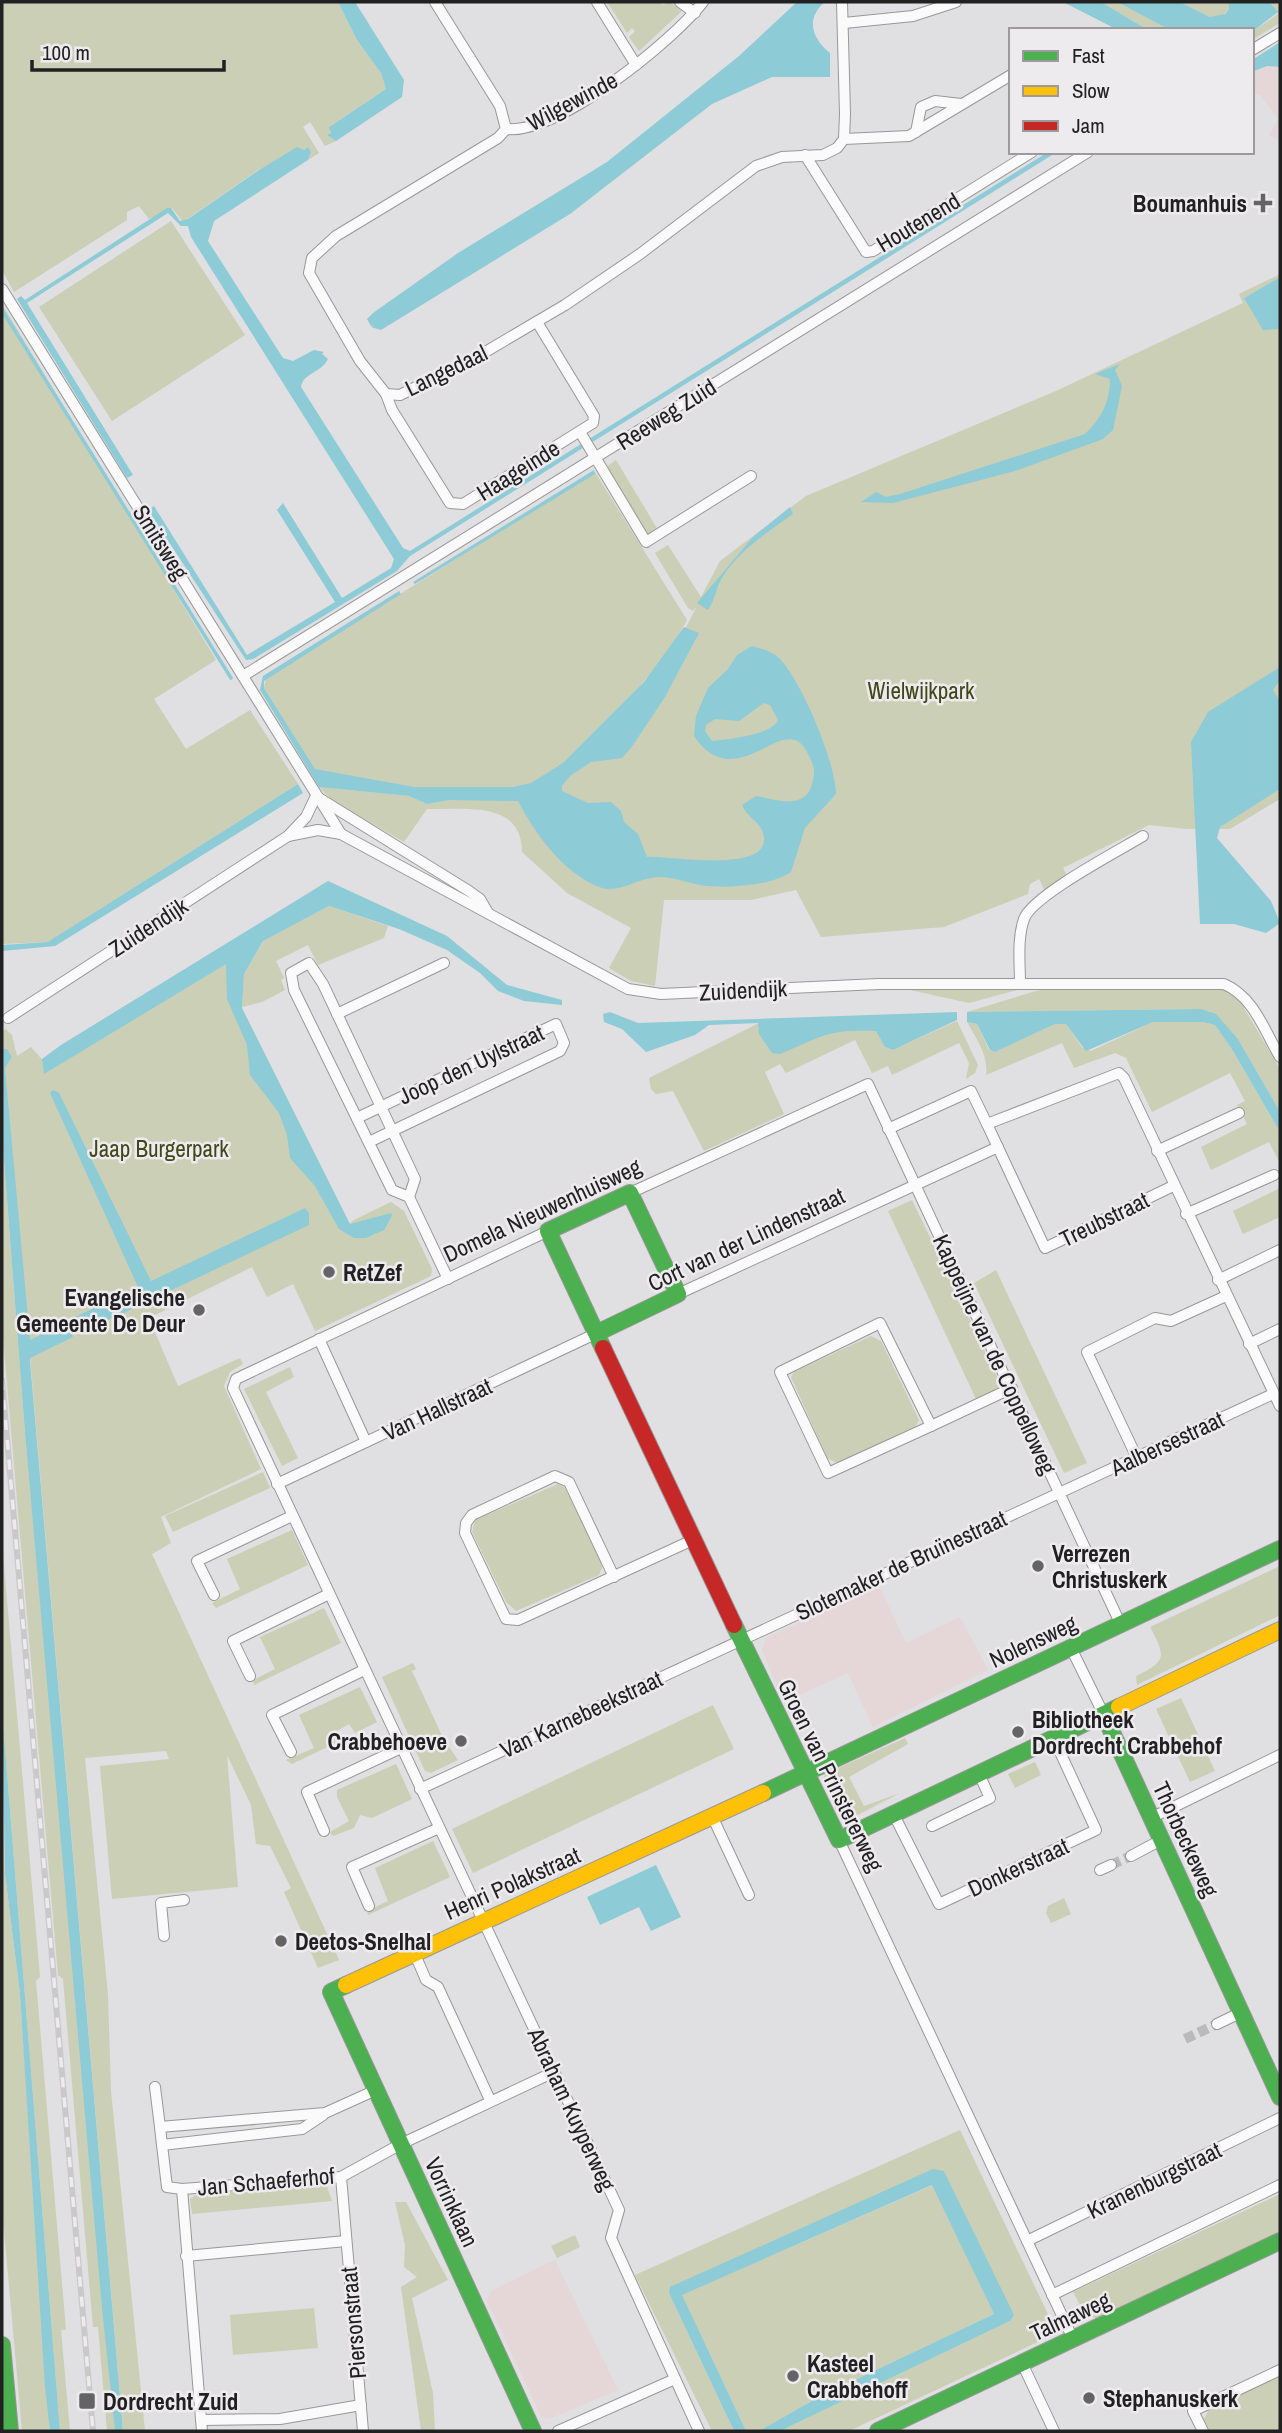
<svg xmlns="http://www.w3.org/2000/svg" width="1282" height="2433" viewBox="0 0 1282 2433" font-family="'Archivo Narrow',sans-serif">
  <rect width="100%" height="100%" fill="#e0dfe1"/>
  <g fill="#e5d6d8">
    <path d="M1267,66L1280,67V142L1269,135L1278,119L1260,95L1252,93L1256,69Z"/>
    <path d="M879,1586L906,1643L960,1617L988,1670L873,1727L848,1673L784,1702L762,1650L766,1638Z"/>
    <path d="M555,2260L618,2390L549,2419L541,2416L487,2301L491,2291Z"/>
  </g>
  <g fill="#cbcfb5">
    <path d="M2,2H338L357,40L381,73L386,89L330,126L331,133L327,135L336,141L325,146L310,122L303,127L319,153L308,160L311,152L308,148L258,170L183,222L172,208L149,219L139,206L127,212V220L14,292L2,270Z"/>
    <path d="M607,2H660L662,5L670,2L682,11L639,51L629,37L635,31L632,28L627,33Z"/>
    <path d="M1101,2H1117L1170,30H1148Z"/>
    <path d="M1180,2H1228L1229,9L1221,17H1210Z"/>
    <path d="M1269,2H1280V23L1252,40V32L1278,14Z"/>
    <path d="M171,221L245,335L112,421L39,307Z"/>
    <path d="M1280,274V277L1244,298L1280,286V799L1230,829H1187L1149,825L1063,868L1067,876L1045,891L1039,879L1030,884L1028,894L944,927L821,937L796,890L751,900H664L655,986L631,981L609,968L631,928L567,893L522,852C522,800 465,810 427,809L404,842L333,801L319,787L409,796L427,804L447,800L311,771L302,758L307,757L264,688L266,678L595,472L687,620L670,650L639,687L667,664L697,606L693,611L688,608L655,553L668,545L701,597L720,561L806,496L1056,391L1243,303L1239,294Z"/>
    <path d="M2,304L216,660L154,699L186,749L250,710L298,784L48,942L2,944Z"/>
    <path d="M616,460L658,530L646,538L605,468Z"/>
    <path d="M329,906L388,926L384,938L318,965L308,945L276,961L284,978L281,980L285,990L262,1002L242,1007L244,974L264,940Z"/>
    <path d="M236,953V1003L329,1208L354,1238C372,1239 383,1232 392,1216L350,1224L352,1221L391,1202L404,1211L432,1269L431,1276L315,1331L293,1284L267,1297L252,1267L149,1318L178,1386L240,1358L243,1364L230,1372L224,1386L261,1469L161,1517L171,1543L152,1554L339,1960L318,1968L284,1892L291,1888L270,1846L256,1844L251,1805L227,1755L238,1887L112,1899L100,1766L169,1759L166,1751L85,1758L108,1995L111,2091L145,2431H123L5,1068L12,1057L7,1049H2V1031L6,1029L12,1035L17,1056L31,1047L47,1065Z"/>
    <path d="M897,987H1028L969,1003Z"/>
    <path d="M1049,987L1228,990L1241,1003L1280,1069V1112L1238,1039L1201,1009L967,1012Z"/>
    <path d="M957,1021L978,1065L975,1073L966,1079L969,1063L959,1043L892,1075L888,1066L872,1073L855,1040L786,1073L780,1064L765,1072L784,1114L704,1151L673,1091L656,1094L651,1089L649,1078L759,1023V1034L808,1040L832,1030H876L885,1047L893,1050Z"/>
    <path d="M967,1022L977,1024L989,1050L995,1052L1055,1024H1066L1082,1047L1091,1051L1153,1022H1203L1215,1025L1233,1051L1280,1132V1163L1269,1142L1211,1170L1201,1147L1247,1124L1237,1105L1245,1101L1230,1073L1152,1112L1126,1058L1115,1053L1074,1068L1062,1043L986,1075C989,1056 976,1038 967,1022Z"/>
    <path d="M2,1134L25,1433L115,2431H107L98,2327H93L63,1979L58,1975L2,1326Z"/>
    <path d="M1280,1188V1217L1243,1234L1233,1211Z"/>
    <path d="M912,1200L1002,1387L976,1399L888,1211Z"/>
    <path d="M996,1270L1087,1463L1064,1473L974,1283Z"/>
    <path d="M871,1336L881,1341L919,1420L915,1427L837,1463L827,1458L791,1377L794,1372Z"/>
    <path d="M290,1367L294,1377L266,1392L298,1458L282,1466L244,1389Z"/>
    <path d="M263,1472L270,1488L173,1532L165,1516Z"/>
    <path d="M558,1484L565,1488L603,1565L599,1575L516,1611L506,1602L472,1532L475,1520Z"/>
    <path d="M292,1530L308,1565L216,1608L212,1603L240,1589L227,1559Z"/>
    <path d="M2,1543L40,1977L36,1981L66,2330H61L70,2431H60L2,1711Z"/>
    <path d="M1280,1566V1615L1137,1685L1136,1676C1167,1661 1166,1657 1150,1627Z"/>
    <path d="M324,1608L341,1643L254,1685L253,1680L275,1669L260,1637Z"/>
    <path d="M413,1663L416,1669L412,1671L443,1738L458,1760L431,1773L425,1771L382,1677Z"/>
    <path d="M360,1687L377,1722L355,1733L349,1724L337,1731L342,1740L292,1764L286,1760L314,1748L299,1715Z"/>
    <path d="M1181,1698L1215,1771L1190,1782L1156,1709Z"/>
    <path d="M713,1705L734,1749L473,1873L452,1829Z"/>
    <path d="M905,1738L908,1744L849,1777L864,1806L900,1793L850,1819L839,1815L823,1781L825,1774Z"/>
    <path d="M1035,1762L1041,1775L1015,1788L1008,1774Z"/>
    <path d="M396,1764L412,1799L372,1818L360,1815L354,1828L333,1836L330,1832L349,1821L337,1797V1790Z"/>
    <path d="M2,1808L5,1874L20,1994L50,2431H22L2,2208Z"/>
    <path d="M433,1841L450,1877L368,1915L367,1911L388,1901L375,1868Z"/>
    <path d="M1064,1898L1071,1914L1051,1923L1046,1913L1048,1906Z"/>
    <path d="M960,2130L1057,2333L849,2431H780L1010,2321L1013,2315L944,2171L669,2293L734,2431H712L635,2275Z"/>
    <path d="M326,2184L332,2201L192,2214L190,2199L196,2195Z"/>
    <path d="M933,2185L994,2314L817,2398L759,2431H746L681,2295Z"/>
    <path d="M1280,2194V2231L1096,2319L1092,2316L1087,2318L1073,2292Z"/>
    <path d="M395,2202H406L448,2280L412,2298L433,2393L435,2431H421L401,2287L417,2277L404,2267L405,2245Z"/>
    <path d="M575,2235L580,2247L557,2258L551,2246Z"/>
    <path d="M314,2308L318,2348L233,2355L230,2315Z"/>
    <path d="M1280,2376V2431H1210L1204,2419L1209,2409Z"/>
  </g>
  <g fill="#8dcbd6" fill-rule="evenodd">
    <path d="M338,2H355L404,80L402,97L336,141L327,135L331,133L329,127L386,89L381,73L357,40Z"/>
    <path d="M797,2H825C805,18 812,39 830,53V77H772L712,104L570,214L381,330L371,327L374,325L371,326L367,319L373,313L458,253L607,162L739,56Z"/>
    <path d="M1063,2H1101L1148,30H1118Z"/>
    <path d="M1117,2H1180L1210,17L1225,14L1229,9L1228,2H1269L1278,12L1252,32L1170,30Z"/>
    <path d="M1280,42V67L1267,66L1252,72V60Z"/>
    <path d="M297,147L304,150L308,147L311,152L308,160L214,221L208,241L283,358L293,361L314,350L324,352L322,354L328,359C322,372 303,373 301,387L403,548L410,551L1048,152H1057L410,556L397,571L253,659L246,660L148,510L154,506L247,655L335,602L277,510L283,503L342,598L391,568L394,559L191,237L188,226H181L168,213L27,303L133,475L127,478L17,299L21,296L25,300L167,208H171L180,221L188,219L259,170Z"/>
    <path d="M1280,277V329L1263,330L1244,298Z"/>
    <path d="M1120,364L1115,370L1122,386L1113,430L1103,439L1015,471L893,503L861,502L876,492L886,497L900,494L1085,434C1101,419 1110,402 1110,379L1095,374Z"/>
    <path d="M594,470L595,474L415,584L413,582Z"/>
    <path d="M790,507L793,514C769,531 740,550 723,576C716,587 716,598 708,610L697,603L753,537Z"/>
    <path d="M399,591L401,594L264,681V688L315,769L414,787H513L531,783L563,763L644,682L684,627L699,633L665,697L631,748L622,758L591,762L570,776L562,786V791L588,803L611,802L621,811L624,822L638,834L647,857C665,855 781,877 762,830C758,821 746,816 742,805L756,796C774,799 805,811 812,784C816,770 814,766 808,754C786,705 737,800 694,736L696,716L708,688L728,669L737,655L752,646C762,649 773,651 781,660C803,685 835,761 836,794L805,828L791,872C770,886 732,888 706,886C690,884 675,877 659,877C633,878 618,898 592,884C558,866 535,833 518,801L449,800L427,804L409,796L319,787L260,690L263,676ZM764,703L770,705L778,720C772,735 730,739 712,741L705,731L706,725L715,719L739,721Z"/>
    <path d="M1280,667V680L1273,690L1280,701V789L1220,827L1217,838L1271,901L1280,923L1266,933L1234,924H1200L1191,742L1208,712Z"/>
    <path d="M298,784L303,793L55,946L2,951V945L48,942L54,938Z"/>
    <path d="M328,881L447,936L507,985L562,1000V1005L524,1001L498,991L480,973L447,950L399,929L329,906L263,941L244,974L242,1008L350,1224L391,1213L392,1216L384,1230L366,1238H354L339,1229L315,1186L290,1158L287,1135L279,1113L250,1075L247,1045L227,999L226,964L44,1074L42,1059L61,1045Z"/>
    <path d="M1201,1009L1216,1014L1238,1039L1280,1112V1132L1233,1051L1215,1025L1203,1022H1153L1086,1051L1066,1024H1055L995,1052L990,1050L977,1024L967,1022V1012Z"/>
    <path d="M610,1012L638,1023L957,1012V1020L893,1050L885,1047L876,1031C826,1029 823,1036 780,1054L772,1053L759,1034L758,1023L709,1025L695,1035L646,1052L622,1029L604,1022L603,1014Z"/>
    <path d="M2,1049H7L12,1057L5,1068L30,1340L65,1323L73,1337L30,1358V1361L123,2431H115L102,2308L25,1433L2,1134Z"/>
    <path d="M53,1090L59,1093L151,1281L305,1208L309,1213V1225L81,1333L73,1318L138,1287L50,1093Z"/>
    <path d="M2,1711L4,1736L60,2431H50L45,2387L20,1994L5,1874Z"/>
    <path d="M656,1865L681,1917L651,1931L639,1907L600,1925L587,1897Z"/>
    <path d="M933,2169L944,2171L1014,2315L1010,2321L780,2431H759L817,2398L994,2314L932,2185L682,2295L746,2431H734L669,2293L670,2287Z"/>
  </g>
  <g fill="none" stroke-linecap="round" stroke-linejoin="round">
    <path stroke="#8dcbd6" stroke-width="3.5" d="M2,310L231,678"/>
    <g stroke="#bab9bb" stroke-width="10" stroke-dasharray="10 5" stroke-linecap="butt">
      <path d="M1111,1865L1131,1856"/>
      <path d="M1185,2039L1217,2024"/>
    </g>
    <defs>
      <g id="street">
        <path d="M435,2L500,106L506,129L498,138L336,236L312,258L309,273L360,361L386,394L400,395L475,358L565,305L640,254L756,166L782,157L823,155L837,148L844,139L845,114L842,2"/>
        <path d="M597,2L636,65"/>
        <path d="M680,2L695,13"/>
        <path d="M844,23L913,16L956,2"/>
        <path d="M1252,50L1280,33"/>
        <path d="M506,129C557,135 672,42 703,2"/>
        <path d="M916,132L921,107L935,101L961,104"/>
        <path d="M844,139L909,136L1011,75"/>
        <path d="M805,155L866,252L873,251L1032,152"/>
        <path d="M2,289L341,834"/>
        <path d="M386,394L392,410L450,503L463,504L593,423L594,416L537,322"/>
        <path d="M580,432L646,542L751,476"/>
        <path d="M243,676L1088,152"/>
        <path d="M319,798L469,891L480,899L487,911"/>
        <path d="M288,836L318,830L341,834L628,989L661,994L879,984H1224C1254,997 1264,1030 1280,1057"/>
        <path d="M1020,984C1020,963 1017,939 1024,919C1032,896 1118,851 1143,836"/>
        <path d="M337,1014L444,963"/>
        <path d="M8,1018L288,836L306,817L316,796"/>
        <path d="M357,1118L556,1024L564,1043L560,1051L369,1142"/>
        <path d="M987,1124L1045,1248L1173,1186"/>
        <path d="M888,1129L971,1091L987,1124L1119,1073L1124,1078L1280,1406"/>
        <path d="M1157,1151L1239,1113"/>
        <path d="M630,1193L868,1084L1121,1625"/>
        <path d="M409,1197L415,1179L323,984L309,963L291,973L294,990L392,1190L409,1197L448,1279"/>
        <path d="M1186,1214L1274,1175"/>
        <path d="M548,1231L236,1379L233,1388L619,2210L611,2238L699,2431"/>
        <path d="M1218,1280L1280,1250"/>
        <path d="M678,1294L998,1147"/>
        <path d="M880,1323L931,1426L828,1473L780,1372Z"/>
        <path d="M319,1339L366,1442"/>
        <path d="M1249,1344L1280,1329"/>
        <path d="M931,1426L1012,1388"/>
        <path d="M1137,1458L1087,1352L1155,1318L1171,1321L1226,1296"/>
        <path d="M277,1484L597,1333"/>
        <path d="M614,1577L569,1482L555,1476L472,1515L466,1523L465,1533L506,1619L518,1620L695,1539"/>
        <path d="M214,1595L197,1561L292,1516"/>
        <path d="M1071,1648L1104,1715"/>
        <path d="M250,1676L233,1641L329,1594"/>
        <path d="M291,1752L272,1715L364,1670"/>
        <path d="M420,1789L1273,1394"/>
        <path d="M894,1815L939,1904L1096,1830L1054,1739"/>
        <path d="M712,1816L749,1895"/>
        <path d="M1151,1818L1280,1755"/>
        <path d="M932,1826L990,1798L979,1774"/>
        <path d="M324,1831L307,1792L401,1748"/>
        <path d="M839,1840L1073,2339"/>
        <path d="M1131,1856L1161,1840"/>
        <path d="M1100,1870L1111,1865"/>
        <path d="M369,1906L352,1867L439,1828"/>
        <path d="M164,1936L161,1903L184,1900"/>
        <path d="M414,1952L426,1980L438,1987L490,2100"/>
        <path d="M1217,2024L1242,2012"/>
        <path d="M155,2087L160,2127L325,2113L376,2090"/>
        <path d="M160,2127L162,2145L302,2129L323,2115"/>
        <path d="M162,2145L167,2187L182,2189L341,2177L401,2144L554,2072"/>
        <path d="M341,2177L363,2431"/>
        <path d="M182,2189L202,2431"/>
        <path d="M1027,2241L1280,2118"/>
        <path d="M186,2256L346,2241"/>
        <path d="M1052,2295L1280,2185"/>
        <path d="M1022,2363L1054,2431"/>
        <path d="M201,2420L280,2419L361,2405"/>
        <path d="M558,2431L675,2379"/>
        <path d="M1203,2431L1193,2411L1280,2370"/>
      </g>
      <g id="fast">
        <path d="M597,1333L678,1294L630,1193L548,1231L603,1348"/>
        <path d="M734,1625L839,1840L1119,1707"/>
        <path d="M1104,1715L1280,2097"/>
        <path d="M763,1793L1280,1549"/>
        <path d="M346,1985L331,1992L533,2431"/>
        <path d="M2,2345L10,2431"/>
        <path d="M878,2431L1280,2241"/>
      </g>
      <g id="slow">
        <path d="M1119,1707L1280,1630"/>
        <path d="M346,1985L763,1793"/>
      </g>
      <path id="jam" d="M603,1348L734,1625"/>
    </defs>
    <use href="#street" stroke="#989899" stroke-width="12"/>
    <use href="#fast" stroke="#989899" stroke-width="18"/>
    <use href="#slow" stroke="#989899" stroke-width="18"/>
    <use href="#jam" stroke="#989899" stroke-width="18"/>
    <use href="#street" stroke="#fafafa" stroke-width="10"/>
    <use href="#fast" stroke="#4caf50" stroke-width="16"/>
    <use href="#slow" stroke="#ffc107" stroke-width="16"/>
    <use href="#jam" stroke="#c62828" stroke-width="16"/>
    <defs>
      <path id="rail" d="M2,1380L93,2431"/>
    </defs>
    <use href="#rail" stroke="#cac9ca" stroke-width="6"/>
    <use href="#rail" stroke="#eeebef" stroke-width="3.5" stroke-dasharray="10" stroke-linecap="butt"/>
  </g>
  <g fill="#646465" stroke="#eeebef" stroke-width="2.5">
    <path d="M1259.5 192.5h7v7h7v7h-7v7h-7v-7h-7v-7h7z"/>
    <circle cx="329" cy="1272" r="7"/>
    <circle cx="199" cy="1310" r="7"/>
    <circle cx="1038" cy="1566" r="7"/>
    <circle cx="1018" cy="1732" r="7"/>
    <circle cx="461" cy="1741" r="7"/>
    <circle cx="281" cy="1941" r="7"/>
    <circle cx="793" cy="2376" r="7"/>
    <circle cx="1089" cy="2398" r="7"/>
    <rect x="78" y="2392" width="18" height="18" rx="3.5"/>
  </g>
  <g text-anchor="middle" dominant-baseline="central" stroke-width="5" stroke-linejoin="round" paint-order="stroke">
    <g font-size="23" fill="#222122" stroke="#eeebef">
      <text transform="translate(572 101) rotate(-28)">Wilgewinde</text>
      <text transform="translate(918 222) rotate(-31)">Houtenend</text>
      <text transform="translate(446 370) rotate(-26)">Langedaal</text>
      <text transform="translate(666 414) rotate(-32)">Reeweg Zuid</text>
      <text transform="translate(518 470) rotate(-32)">Haageinde</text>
      <text transform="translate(161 542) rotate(58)">Smitsweg</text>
      <text transform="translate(148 927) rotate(-33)">Zuidendijk</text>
      <text transform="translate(743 990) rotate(-3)">Zuidendijk</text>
      <text transform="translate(471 1064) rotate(-25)">Joop den Uylstraat</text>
      <text transform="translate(542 1210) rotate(-25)">Domela Nieuwenhuisweg</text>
      <text transform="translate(1104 1219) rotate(-26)">Treubstraat</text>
      <text transform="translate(746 1239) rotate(-25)">Cort van der Lindenstraat</text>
      <text transform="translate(995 1354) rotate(65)">Kappeijne van de Coppelloweg</text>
      <text transform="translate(437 1409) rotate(-25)">Van Hallstraat</text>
      <text transform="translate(1167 1443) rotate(-25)">Aalbersestraat</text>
      <text transform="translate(901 1565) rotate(-25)">Slotemaker de Bruïnestraat</text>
      <text transform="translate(1033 1641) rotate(-25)">Nolensweg</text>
      <text transform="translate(581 1714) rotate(-25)">Van Karnebeekstraat</text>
      <text transform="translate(831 1775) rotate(64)">Groen van Prinstererweg</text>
      <text transform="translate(1186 1839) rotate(65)">Thorbeckeweg</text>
      <text transform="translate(1018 1867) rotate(-25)">Donkerstraat</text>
      <text transform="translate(512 1883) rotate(-24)">Henri Polakstraat</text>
      <text transform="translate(572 2109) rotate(65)">Abraham Kuyperweg</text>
      <text transform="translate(1154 2180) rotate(-26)">Kranenburgstraat</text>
      <text transform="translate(266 2181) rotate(-5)">Jan Schaeferhof</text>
      <text transform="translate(452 2202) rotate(65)">Vorrinklaan</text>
      <text transform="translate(1070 2316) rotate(-25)">Talmaweg</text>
      <text transform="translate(353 2323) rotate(-95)">Piersonstraat</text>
    </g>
    <g font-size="23" font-weight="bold" fill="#222122" stroke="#eeebef" text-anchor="start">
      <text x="1247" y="203" text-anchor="end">Boumanhuis</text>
      <text x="343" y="1272">RetZef</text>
      <text x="185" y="1297" text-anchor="end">Evangelische<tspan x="185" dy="26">Gemeente De Deur</tspan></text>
      <text x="1052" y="1553">Verrezen<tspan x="1052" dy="26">Christuskerk</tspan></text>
      <text x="1032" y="1719">Bibliotheek<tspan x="1032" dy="26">Dordrecht Crabbehof</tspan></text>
      <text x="447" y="1741" text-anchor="end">Crabbehoeve</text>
      <text x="295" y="1941">Deetos-Snelhal</text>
      <text x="807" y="2363">Kasteel<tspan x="807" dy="26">Crabbehoff</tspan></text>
      <text x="1103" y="2398">Stephanuskerk</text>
      <text x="103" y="2401">Dordrecht Zuid</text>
    </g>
    <g font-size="23" fill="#414817" stroke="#eeebef">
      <text x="921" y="690">Wielwijkpark</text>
      <text x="159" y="1148">Jaap Burgerpark</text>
    </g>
  </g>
  <rect width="1282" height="2433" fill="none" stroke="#222122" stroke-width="7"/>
  <rect x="1009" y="28" width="245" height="126" fill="#eeebef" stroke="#9c9a9d" stroke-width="2"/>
  <rect x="1023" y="51" width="35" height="10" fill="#4caf50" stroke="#9c9a9d" stroke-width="2"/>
  <text x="1072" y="63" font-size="21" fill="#222122">Fast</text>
  <rect x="1023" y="86" width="35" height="10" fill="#ffc107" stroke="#9c9a9d" stroke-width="2"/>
  <text x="1072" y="98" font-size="21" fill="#222122">Slow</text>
  <rect x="1023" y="121" width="35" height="10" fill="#c62828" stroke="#9c9a9d" stroke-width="2"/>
  <text x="1072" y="133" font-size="21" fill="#222122">Jam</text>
  <path d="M32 60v10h192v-10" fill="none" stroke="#222122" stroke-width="3.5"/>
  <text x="42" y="60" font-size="21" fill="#222122" stroke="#eeebef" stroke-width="5" paint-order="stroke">100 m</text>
</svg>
